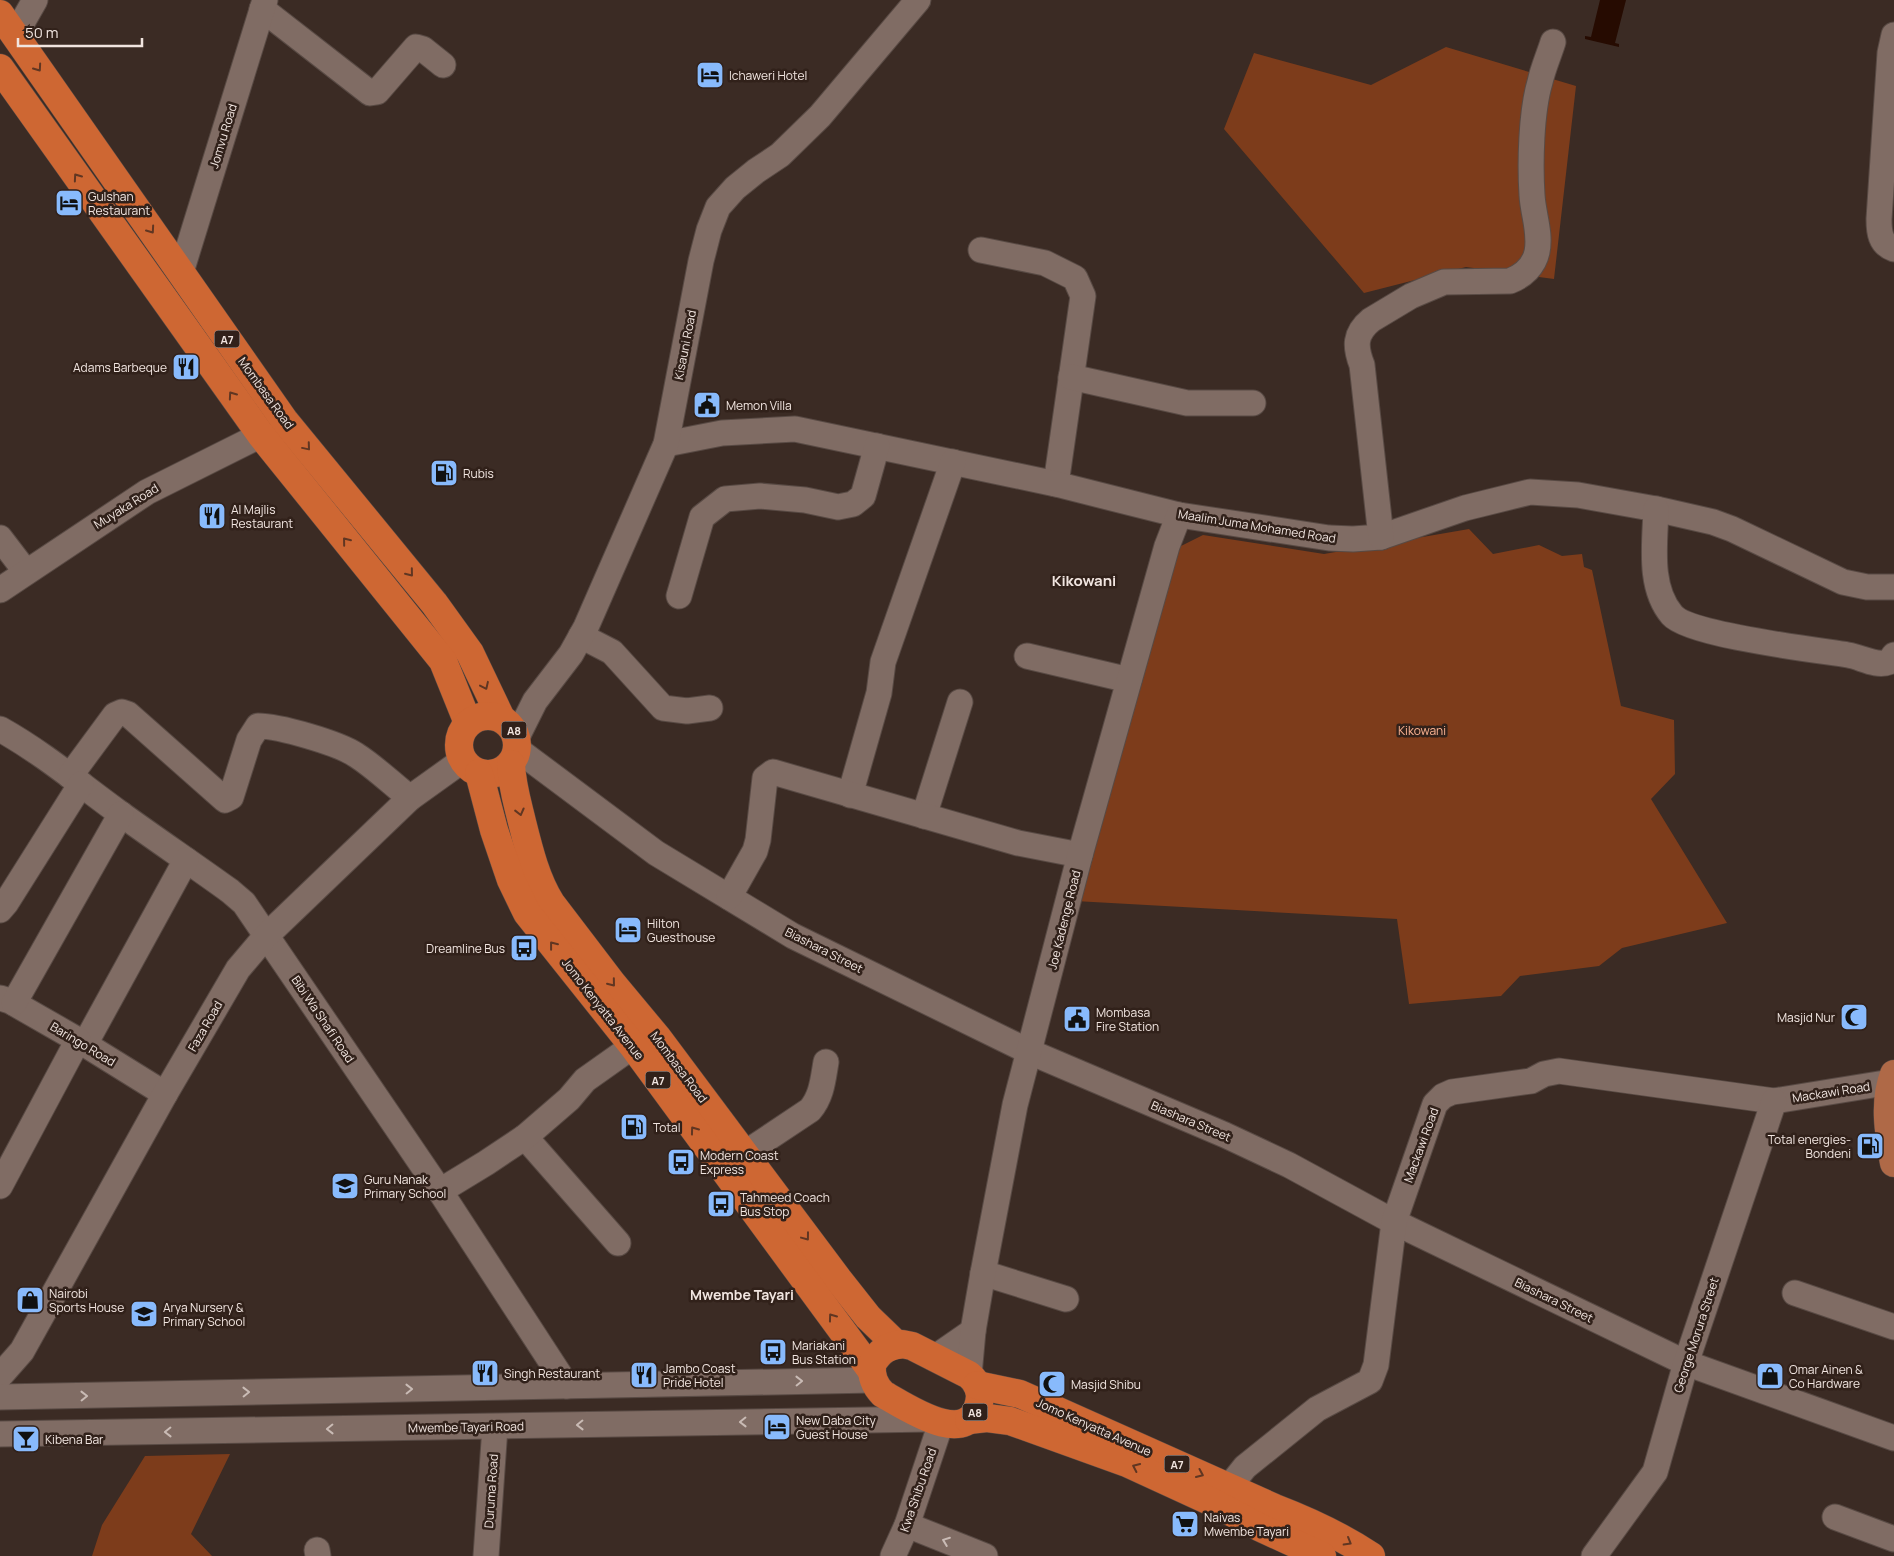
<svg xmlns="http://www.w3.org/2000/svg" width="1894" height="1556" viewBox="0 0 1894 1556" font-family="Manrope,sans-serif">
  <rect width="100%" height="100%" fill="#3b2b24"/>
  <g fill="#7d3c1b">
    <path d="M1446,47L1576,86L1554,279L1466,267L1364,293L1224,129L1254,53L1371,85Z"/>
    <path d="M1469,529L1493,554L1539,545L1562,556L1582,554L1584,567L1592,570L1621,706L1674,720L1675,774L1651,799L1727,923L1622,948L1599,966L1520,976L1501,996L1409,1004L1397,919L1075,901L1179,547L1203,535L1324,554Z"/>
    <path d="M230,1454L191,1534L212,1556H92L102,1525L145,1456Z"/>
  </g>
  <path fill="#260b01" d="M1600,0H1626L1615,43L1619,44V47L1585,39V36L1591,37Z"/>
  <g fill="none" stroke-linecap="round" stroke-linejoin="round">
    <defs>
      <g id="minor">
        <path d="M262,9L370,93L377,92L416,47L423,49L443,65"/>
        <path d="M15,35L35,0"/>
        <path d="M1894,35L1890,53L1879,219C1879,232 1880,244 1894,249"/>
        <path d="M981,250L1045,263L1075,278L1083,296L1056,484"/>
        <path d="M181,272L265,0"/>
        <path d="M1071,377L1187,403H1253"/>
        <path d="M666,444L722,433L795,429L1056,484L1179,515L1329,538L1353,539L1381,537L1465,508L1530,492L1578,495L1656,509L1713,522L1732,529L1843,582L1867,587H1894"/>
        <path d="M1656,509C1655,543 1648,587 1672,615C1689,635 1817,650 1848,655C1861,657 1876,667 1889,662L1894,655"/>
        <path d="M1381,537L1362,365C1355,347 1354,334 1371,320L1411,296L1444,282L1510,281C1523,276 1534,266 1537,252C1541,233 1533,214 1532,195C1530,164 1531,112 1540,82C1543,68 1549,55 1553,42"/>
        <path d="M0,538L26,572"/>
        <path d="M0,590L147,492L261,435"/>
        <path d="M679,596L702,517L725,499L760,496L805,500L838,507L853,504L863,496L877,446"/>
        <path d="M581,636L612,652L663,708L687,711L710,708"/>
        <path d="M1027,656L1129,680"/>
        <path d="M0,729C43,753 81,785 121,814C157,840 194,865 230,891L244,903L440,1191L567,1386"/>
        <path d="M517,737L535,701L571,654L586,627L666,444L701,261L709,230L718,207L735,188L756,171L780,155L820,116L918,0"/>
        <path d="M518,750L656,853L793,936L1030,1052L1225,1135L1289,1165L1394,1222L1686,1363L1894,1438"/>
        <path d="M70,776L115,715L122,712L128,714L225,800L231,797L249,740L258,726C279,726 338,743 356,755C375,767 392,784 410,798"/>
        <path d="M850,795L879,693L883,662L953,462"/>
        <path d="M924,816L960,702"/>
        <path d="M729,897L755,851L758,840L765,778L773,772L1018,843L1080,855"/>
        <path d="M0,910L6,903L81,784"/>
        <path d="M0,998L10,1001L78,1040L165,1094"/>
        <path d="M14,1003L121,814"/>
        <path d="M85,1044L186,860"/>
        <path d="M525,1137L618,1243"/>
        <path d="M744,1154L810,1110C822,1096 823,1079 826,1062"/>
        <path d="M0,1186L78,1040"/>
        <path d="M440,1191L486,1163L525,1137L569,1099L585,1080L633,1046"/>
        <path d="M983,1273L1066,1299"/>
        <path d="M1795,1293L1894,1327"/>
        <path d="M934,1358L973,1331"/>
        <path d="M969,1375L973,1331L983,1273L1015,1105L1080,855L1167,546L1179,515"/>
        <path d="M0,1376L22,1351L165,1094L238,969L266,936L410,798L463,760"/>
        <path d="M0,1397L873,1380"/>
        <path d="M0,1434L931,1419"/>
        <path d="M1229,1487L1245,1467L1317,1409L1370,1381L1376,1365L1394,1222L1435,1104L1443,1096L1452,1092L1531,1081L1544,1074L1559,1071L1774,1101L1891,1082"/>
        <path d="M1835,1517L1894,1539"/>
        <path d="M907,1525L985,1556"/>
        <path d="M317,1550L318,1556"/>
        <path d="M486,1556L495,1427"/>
        <path d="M893,1556L907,1525L941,1423"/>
        <path d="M1594,1556L1655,1472L1686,1363L1774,1101"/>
      </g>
      <path id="major" d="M1894,1074C1883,1102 1889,1135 1894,1163"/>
      <g id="highway">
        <path d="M0,14L284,420L434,603L470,653L501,718"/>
        <path d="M0,68L261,435L443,661L468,723"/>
        <circle cx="488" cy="745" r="29"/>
        <path d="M511,764C512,786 517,801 522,822C529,850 536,879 551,903L612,983L657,1037L838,1279L868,1317L897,1345"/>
        <path d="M479,773L494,830L511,880L527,913L633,1046L871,1370"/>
        <path d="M902,1344L912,1346L969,1375C977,1382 982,1392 979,1403C968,1450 905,1406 883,1394C874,1385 871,1376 872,1364C880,1351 887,1346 902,1344Z"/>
        <path d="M977,1385L1020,1394L1275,1508C1309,1521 1341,1536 1371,1556"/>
        <path d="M969,1420L987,1418L1010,1421L1127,1463L1214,1503L1259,1527L1322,1556"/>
      </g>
    </defs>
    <use href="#minor" stroke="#584a44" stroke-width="27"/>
    <use href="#major" stroke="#584a44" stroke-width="29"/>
    <use href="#highway" stroke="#584a44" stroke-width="29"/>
    <use href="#minor" stroke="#806c64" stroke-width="25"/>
    <use href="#major" stroke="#af6947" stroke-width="28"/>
    <use href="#highway" stroke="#ce6733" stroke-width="28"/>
  </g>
  <defs><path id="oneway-chevron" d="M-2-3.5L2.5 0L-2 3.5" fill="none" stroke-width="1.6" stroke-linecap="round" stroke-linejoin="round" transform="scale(1.25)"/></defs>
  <g stroke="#603622">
    <use href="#oneway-chevron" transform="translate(38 68) rotate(55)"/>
    <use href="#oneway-chevron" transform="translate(77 177) rotate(-125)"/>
    <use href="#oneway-chevron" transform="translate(151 230) rotate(55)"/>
    <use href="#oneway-chevron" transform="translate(232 395) rotate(-125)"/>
    <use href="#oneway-chevron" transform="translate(307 447) rotate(50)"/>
    <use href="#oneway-chevron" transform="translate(346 541) rotate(-129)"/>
    <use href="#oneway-chevron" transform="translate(410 573) rotate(51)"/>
    <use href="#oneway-chevron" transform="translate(485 686) rotate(65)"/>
    <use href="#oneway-chevron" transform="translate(520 812) rotate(76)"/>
    <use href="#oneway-chevron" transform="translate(553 945) rotate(-128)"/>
    <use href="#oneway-chevron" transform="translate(612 983) rotate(51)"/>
    <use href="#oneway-chevron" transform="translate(694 1130) rotate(-126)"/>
    <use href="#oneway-chevron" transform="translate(806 1237) rotate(53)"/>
    <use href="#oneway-chevron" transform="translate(832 1317) rotate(-126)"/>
    <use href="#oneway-chevron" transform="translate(1136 1467) rotate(-155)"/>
    <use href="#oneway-chevron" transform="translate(1200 1474) rotate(24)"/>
    <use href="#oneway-chevron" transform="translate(1348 1542) rotate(30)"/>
  </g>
  <g stroke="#c9bbb5">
    <use href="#oneway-chevron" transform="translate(799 1381) rotate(-1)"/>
    <use href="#oneway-chevron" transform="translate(409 1389) rotate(-1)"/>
    <use href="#oneway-chevron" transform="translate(246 1392) rotate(-1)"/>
    <use href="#oneway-chevron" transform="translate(84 1396) rotate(-1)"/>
    <use href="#oneway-chevron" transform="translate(743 1422) rotate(179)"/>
    <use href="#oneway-chevron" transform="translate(580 1425) rotate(179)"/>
    <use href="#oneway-chevron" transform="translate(330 1429) rotate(179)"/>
    <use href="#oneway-chevron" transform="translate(168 1432) rotate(179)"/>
    <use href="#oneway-chevron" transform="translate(946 1541) rotate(-159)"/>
  </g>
  <defs>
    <symbol id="hotel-square" viewBox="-11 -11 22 22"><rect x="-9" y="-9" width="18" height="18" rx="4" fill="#88bafc" stroke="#31211a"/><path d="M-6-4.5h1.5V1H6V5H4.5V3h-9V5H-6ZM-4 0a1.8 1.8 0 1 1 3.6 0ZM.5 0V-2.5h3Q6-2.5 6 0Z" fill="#111"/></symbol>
    <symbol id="restaurant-square" viewBox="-11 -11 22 22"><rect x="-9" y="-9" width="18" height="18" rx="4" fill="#88bafc" stroke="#31211a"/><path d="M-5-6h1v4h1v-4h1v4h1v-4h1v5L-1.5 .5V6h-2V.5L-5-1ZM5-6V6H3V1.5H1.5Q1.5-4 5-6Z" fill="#111"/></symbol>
    <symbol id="civic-square" viewBox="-11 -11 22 22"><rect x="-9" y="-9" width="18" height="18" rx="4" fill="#88bafc" stroke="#31211a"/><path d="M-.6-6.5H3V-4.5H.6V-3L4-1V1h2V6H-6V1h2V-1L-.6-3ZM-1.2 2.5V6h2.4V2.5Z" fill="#111"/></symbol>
    <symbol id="fuel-square" viewBox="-11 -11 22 22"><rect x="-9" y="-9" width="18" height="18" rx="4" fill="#88bafc" stroke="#31211a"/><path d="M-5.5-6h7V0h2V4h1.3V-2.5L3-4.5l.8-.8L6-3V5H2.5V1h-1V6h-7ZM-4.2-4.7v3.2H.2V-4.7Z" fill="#111"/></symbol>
    <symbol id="bus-square" viewBox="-11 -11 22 22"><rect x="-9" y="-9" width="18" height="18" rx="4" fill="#88bafc" stroke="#31211a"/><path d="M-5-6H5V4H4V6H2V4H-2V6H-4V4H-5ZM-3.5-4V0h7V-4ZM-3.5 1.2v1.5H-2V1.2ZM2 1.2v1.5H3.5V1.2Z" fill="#111"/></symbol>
    <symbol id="mosque-square" viewBox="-11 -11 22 22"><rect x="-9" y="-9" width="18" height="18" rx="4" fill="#88bafc" stroke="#31211a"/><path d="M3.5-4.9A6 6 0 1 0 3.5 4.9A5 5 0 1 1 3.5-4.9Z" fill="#111"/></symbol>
    <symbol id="school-square" viewBox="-11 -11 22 22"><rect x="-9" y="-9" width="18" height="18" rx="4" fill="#88bafc" stroke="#31211a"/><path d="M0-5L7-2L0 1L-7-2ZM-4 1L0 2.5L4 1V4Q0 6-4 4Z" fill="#111"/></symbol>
    <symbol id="shop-square" viewBox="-11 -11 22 22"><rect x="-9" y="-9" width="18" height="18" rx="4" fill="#88bafc" stroke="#31211a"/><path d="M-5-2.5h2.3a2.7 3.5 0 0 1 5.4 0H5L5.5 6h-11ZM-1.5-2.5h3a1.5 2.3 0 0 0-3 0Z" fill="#111"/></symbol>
    <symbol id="bar-square" viewBox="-11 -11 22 22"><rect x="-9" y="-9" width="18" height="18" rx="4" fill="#88bafc" stroke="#31211a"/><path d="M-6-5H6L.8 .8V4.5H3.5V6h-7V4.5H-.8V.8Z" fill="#111"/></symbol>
    <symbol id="supermarket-square" viewBox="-11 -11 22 22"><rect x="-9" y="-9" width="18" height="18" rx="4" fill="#88bafc" stroke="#31211a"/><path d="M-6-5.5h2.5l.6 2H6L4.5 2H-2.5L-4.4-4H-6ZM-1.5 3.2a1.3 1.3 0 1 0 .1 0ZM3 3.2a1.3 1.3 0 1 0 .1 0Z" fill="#111"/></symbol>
  </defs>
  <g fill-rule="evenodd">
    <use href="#hotel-square" x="694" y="59" width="32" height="32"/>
    <use href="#hotel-square" x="53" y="187" width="32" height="32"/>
    <use href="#restaurant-square" x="170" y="351" width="32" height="32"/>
    <use href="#civic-square" x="691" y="389" width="32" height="32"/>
    <use href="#fuel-square" x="428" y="457" width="32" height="32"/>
    <use href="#restaurant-square" x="196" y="500" width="32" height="32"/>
    <use href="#hotel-square" x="612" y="914" width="32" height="32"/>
    <use href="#bus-square" x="508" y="932" width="32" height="32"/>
    <use href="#mosque-square" x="1838" y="1001" width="32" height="32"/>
    <use href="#civic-square" x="1061" y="1003" width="32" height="32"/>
    <use href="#fuel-square" x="618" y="1111" width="32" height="32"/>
    <use href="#fuel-square" x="1854" y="1130" width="32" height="32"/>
    <use href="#bus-square" x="665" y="1146" width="32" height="32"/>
    <use href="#school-square" x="329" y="1170" width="32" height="32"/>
    <use href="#bus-square" x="705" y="1188" width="32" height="32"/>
    <use href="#shop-square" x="14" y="1284" width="32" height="32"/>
    <use href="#school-square" x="128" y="1298" width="32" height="32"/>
    <use href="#bus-square" x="757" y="1336" width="32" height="32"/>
    <use href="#restaurant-square" x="469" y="1357" width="32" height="32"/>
    <use href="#restaurant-square" x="628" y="1359" width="32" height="32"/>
    <use href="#shop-square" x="1754" y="1360" width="32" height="32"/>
    <use href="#mosque-square" x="1036" y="1368" width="32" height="32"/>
    <use href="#hotel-square" x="761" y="1411" width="32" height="32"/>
    <use href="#bar-square" x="10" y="1423" width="32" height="32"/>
    <use href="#supermarket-square" x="1169" y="1508" width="32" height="32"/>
  </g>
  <g text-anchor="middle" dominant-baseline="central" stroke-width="5" stroke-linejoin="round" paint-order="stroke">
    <g fill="#31211a" stroke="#b7aaa5" stroke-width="1">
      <rect x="214.5" y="330.5" width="25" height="17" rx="4"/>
      <rect x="501.5" y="721.5" width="25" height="17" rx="4"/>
      <rect x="645.5" y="1071.5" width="25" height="17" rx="4"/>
      <rect x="962.5" y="1403.5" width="25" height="17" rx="4"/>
      <rect x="1164.5" y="1455.5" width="25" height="17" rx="4"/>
    </g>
    <g font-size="11" font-weight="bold" fill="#f1e5e0">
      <text x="227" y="339">A7</text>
      <text x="514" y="730">A8</text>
      <text x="658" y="1080">A7</text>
      <text x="975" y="1412">A8</text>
      <text x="1177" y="1464">A7</text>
    </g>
    <g font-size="12" fill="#f1e5e0" stroke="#31211a" text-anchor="start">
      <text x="729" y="75">Ichaweri Hotel</text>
      <text x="88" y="196">Gulshan<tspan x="88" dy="14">Restaurant</tspan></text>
      <text x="167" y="367" text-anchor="end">Adams Barbeque</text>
      <text x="726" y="405">Memon Villa</text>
      <text x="463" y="473">Rubis</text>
      <text x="231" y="509">Al Majlis<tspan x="231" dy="14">Restaurant</tspan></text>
      <text x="647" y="923">Hilton<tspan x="647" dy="14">Guesthouse</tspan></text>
      <text x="505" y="948" text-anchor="end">Dreamline Bus</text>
      <text x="1096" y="1012">Mombasa<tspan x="1096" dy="14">Fire Station</tspan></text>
      <text x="1835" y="1017" text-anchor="end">Masjid Nur</text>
      <text x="653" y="1127">Total</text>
      <text x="1851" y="1139" text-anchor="end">Total energies-<tspan x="1851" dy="14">Bondeni</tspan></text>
      <text x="700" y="1155">Modern Coast<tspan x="700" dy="14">Express</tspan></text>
      <text x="364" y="1179">Guru Nanak<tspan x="364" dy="14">Primary School</tspan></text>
      <text x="740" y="1197">Tahmeed Coach<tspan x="740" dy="14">Bus Stop</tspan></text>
      <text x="49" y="1293">Nairobi<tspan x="49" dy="14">Sports House</tspan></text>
      <text x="163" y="1307">Arya Nursery &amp;<tspan x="163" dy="14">Primary School</tspan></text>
      <text x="792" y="1345">Mariakani<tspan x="792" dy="14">Bus Station</tspan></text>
      <text x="663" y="1368">Jambo Coast<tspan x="663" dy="14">Pride Hotel</tspan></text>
      <text x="1789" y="1369">Omar Ainen &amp;<tspan x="1789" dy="14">Co Hardware</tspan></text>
      <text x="504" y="1373">Singh Restaurant</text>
      <text x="1071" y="1384">Masjid Shibu</text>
      <text x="796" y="1420">New Daba City<tspan x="796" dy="14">Guest House</tspan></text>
      <text x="45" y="1439">Kibena Bar</text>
      <text x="1204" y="1517">Naivas<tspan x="1204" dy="14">Mwembe Tayari</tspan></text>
    </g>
    <g font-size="12" fill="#f1e5e0" stroke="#31211a">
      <text transform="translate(223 136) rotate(-73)">Jomvu Road</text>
      <text transform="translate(685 345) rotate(-79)">Kisauni Road</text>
      <text transform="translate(266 393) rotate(54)">Mombasa Road</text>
      <text transform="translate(126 506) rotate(-32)">Muyaka Road</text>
      <text transform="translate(1257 526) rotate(9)">Maalim Juma Mohamed Road</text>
      <text transform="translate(1064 920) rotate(-76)">Joe Kadenge Road</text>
      <text transform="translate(824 950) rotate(27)">Biashara Street</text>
      <text transform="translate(603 1009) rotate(52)">Jomo Kenyatta Avenue</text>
      <text transform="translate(323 1019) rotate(56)">Bibi Wa Shafi Road</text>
      <text transform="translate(205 1026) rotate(-60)">Faza Road</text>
      <text transform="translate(83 1044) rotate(31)">Baringo Road</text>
      <text transform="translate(679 1067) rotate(53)">Mombasa Road</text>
      <text transform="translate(1831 1092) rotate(-9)">Mackawi Road</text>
      <text transform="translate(1191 1121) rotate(23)">Biashara Street</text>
      <text transform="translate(1421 1145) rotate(-70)">Mackawi Road</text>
      <text transform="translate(1554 1300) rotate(26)">Biashara Street</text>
      <text transform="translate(1696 1335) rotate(-72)">George Morura Street</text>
      <text transform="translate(466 1427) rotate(-1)">Mwembe Tayari Road</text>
      <text transform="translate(1094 1427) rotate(24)">Jomo Kenyatta Avenue</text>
      <text transform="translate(918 1490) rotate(-71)">Kwa Shibu Road</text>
      <text transform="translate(491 1491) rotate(-86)">Duruma Road</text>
    </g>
    <g font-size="12" fill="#fdb493" stroke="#31211a">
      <text x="1422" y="730">Kikowani</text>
    </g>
    <g font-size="14" font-weight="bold" fill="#f1e5e0" stroke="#31211a">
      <text x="742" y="1294">Mwembe Tayari</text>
    </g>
    <g font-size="15" font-weight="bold" fill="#f1e5e0" stroke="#31211a">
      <text x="1084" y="580">Kikowani</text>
    </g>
  </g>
  <path d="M18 38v8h124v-8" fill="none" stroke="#f1e5e0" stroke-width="2.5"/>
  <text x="25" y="38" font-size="15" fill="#f1e5e0" stroke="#31211a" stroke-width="4" paint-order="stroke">50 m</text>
</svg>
